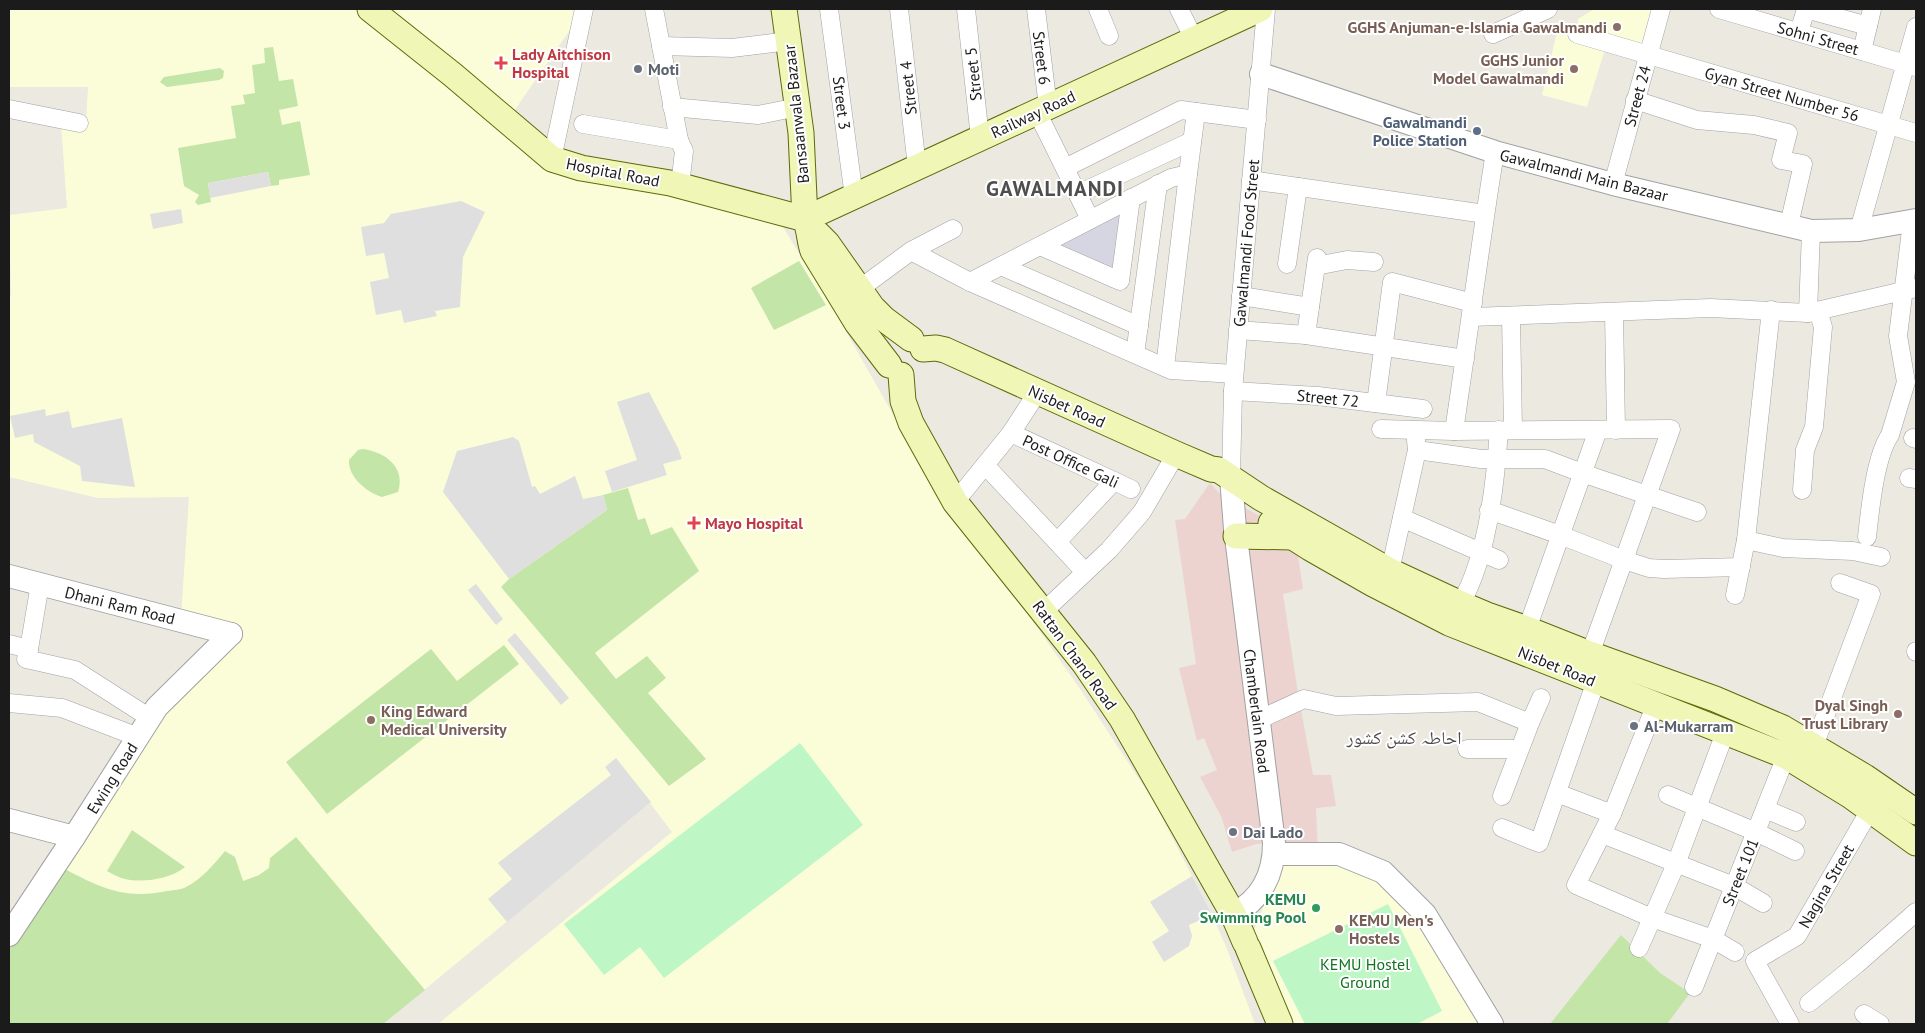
<svg xmlns="http://www.w3.org/2000/svg" width="1925" height="1033" viewBox="0 0 1925 1033" font-family="'PT Sans','Noto Naskh Arabic',sans-serif">
  <rect width="100%" height="100%" fill="#ece9e1"/>
  <path fill="#edd3d0" d="M1210,483L1219,493L1295,536L1303,589L1283,594L1298,693L1313,775H1331L1336,806L1316,808L1318,853L1274,843L1256,844L1232,852L1221,816L1200,777L1217,770L1204,738L1197,741L1179,668L1196,664L1175,520L1185,519Z"/>
  <g fill="#fbfdd9">
    <path d="M9,9H360L531,155L679,196L778,219L835,312L913,450L1078,686L1154,802L1212,915L1227,949L1255,1024H438L672,832L650,803L383,1024H9V947L163,707L237,632L181,618L189,497L98,498L9,477V298L11,295L9,215L67,208L61,122L86,123L88,87H9Z"/>
    <path d="M388,9H582L581,14L514,111Z"/>
    <path d="M1594,9H1661L1648,55L1607,43L1587,107L1542,95L1556,36L1567,26L1577,34L1578,19Z"/>
    <path d="M1295,852L1377,875L1417,917L1484,1024H1295L1250,940L1284,856Z"/>
  </g>
  <g fill="#c3e5a8">
    <path d="M273,47L279,81L293,79L298,106L279,110L282,125L300,121L310,175L279,180V185L271,186L268,172L208,183L211,202L198,205L195,202L199,195L184,186L178,148L236,138L231,106L245,104L243,95L255,93L252,65L265,63L264,48Z"/>
    <path d="M220,68L224,71L223,78L219,80L167,87L160,82L164,77Z"/>
    <path d="M799,261L826,305L774,330L751,288Z"/>
    <path d="M363,449C385,452 406,467 398,492L382,497C366,492 348,477 349,460L358,450Z"/>
    <path d="M628,488L638,520L645,518L651,535L672,527L699,571L595,653L616,679L647,656L666,678L648,693L706,759L669,786L501,587L509,579L607,510L603,495Z"/>
    <path d="M504,645L519,664L327,814L286,762L431,649L457,681Z"/>
    <path d="M132,830L185,867C170,879 144,883 125,879C119,878 113,874 107,871Z"/>
    <path d="M296,837L425,990L383,1024H9V947L61,867C99,887 123,900 167,891C173,890 181,890 186,887C202,879 214,864 225,851L235,857L243,881L259,875L269,868L270,858Z"/>
    <path d="M1621,935L1660,973L1690,993L1667,1024H1550Z"/>
  </g>
  <g fill="#bef6c6">
    <path d="M800,743L863,825L664,978L640,947L604,975L564,924Z"/>
    <path d="M1388,904L1442,1011L1417,1024H1305L1273,961Z"/>
  </g>
  <g fill="#dfdfdf">
    <path d="M268,172L271,186L210,198L208,183Z"/>
    <path d="M461,201L485,212L463,257L460,307L435,311L437,316L404,323L401,310L376,315L370,282L389,278L384,253L366,256L361,227L384,223L391,214Z"/>
    <path d="M181,209L183,223L153,229L150,214Z"/>
    <path d="M649,392L678,448L682,459L663,464L667,475L612,492L605,471L637,460L617,402Z"/>
    <path d="M45,409L46,416L69,411L72,428L122,418L135,487L82,481L80,466L34,442L33,434L15,438L10,416Z"/>
    <path d="M513,437L519,441L532,487L535,486L540,494L575,476L583,499L603,495L607,510L509,579L443,492L457,451Z"/>
    <path d="M476,584L503,619L496,625L468,590Z"/>
    <path d="M515,633L569,698L561,705L507,640Z"/>
    <path d="M616,758L651,802L507,922L488,899L512,879L498,863L611,775L605,767Z"/>
    <path d="M1192,876L1212,915L1189,925L1192,936L1189,946L1164,962L1152,942L1169,931L1150,902Z"/>
  </g>
  <path fill="#d6d6e2" d="M1131,198L1120,281L1040,246Z"/>
  <g fill="none" stroke-linecap="round" stroke-linejoin="round">
    <defs>
      <g id="minor">
        <path d="M654,9L679,140"/>
        <path d="M829,9L854,197"/>
        <path d="M899,9L917,167"/>
        <path d="M966,9L980,138"/>
        <path d="M1036,9L1048,107"/>
        <path d="M1098,9L1109,36"/>
        <path d="M1179,9L1194,39"/>
        <path d="M1719,9L1916,67"/>
        <path d="M1868,26L1872,9"/>
        <path d="M1799,32L1806,9L1868,26L1862,51"/>
        <path d="M1493,34L1548,9"/>
        <path d="M1577,34L1916,133"/>
        <path d="M661,46L732,48L789,41"/>
        <path d="M1635,100L1697,120L1754,125L1788,133L1781,160L1803,164L1789,225"/>
        <path d="M672,107L758,115L798,107"/>
        <path d="M9,109L79,123"/>
        <path d="M1037,112L1090,219"/>
        <path d="M583,124L679,140L684,151L680,186"/>
        <path d="M552,159L584,9"/>
        <path d="M1065,168L1181,110L1257,120"/>
        <path d="M1188,174L1196,112"/>
        <path d="M1251,180L1485,214"/>
        <path d="M1613,184L1661,9"/>
        <path d="M1078,194L1192,141"/>
        <path d="M1859,230L1916,27"/>
        <path d="M1040,246L1120,281L1131,198"/>
        <path d="M911,251L970,282L1171,370L1234,374"/>
        <path d="M1287,264L1298,187"/>
        <path d="M1001,266L1139,326"/>
        <path d="M1316,266L1347,260L1374,262"/>
        <path d="M970,282L1171,178L1188,174L1165,367"/>
        <path d="M858,290L911,251L953,229"/>
        <path d="M1241,296L1310,307"/>
        <path d="M1614,312L1616,430"/>
        <path d="M1808,313L1811,231"/>
        <path d="M1511,316L1513,430"/>
        <path d="M1471,317L1711,308L1808,313L1916,288"/>
        <path d="M1238,330L1306,335L1465,359"/>
        <path d="M1306,335L1317,258"/>
        <path d="M1135,354L1158,184"/>
        <path d="M1233,391L1318,396L1423,409"/>
        <path d="M1376,403L1392,282L1473,303"/>
        <path d="M1381,429L1454,431L1671,429L1590,654"/>
        <path d="M1454,431C1468,338 1480,245 1495,152"/>
        <path d="M1011,433L1131,489"/>
        <path d="M1913,438L1916,439"/>
        <path d="M1417,450L1481,459H1545L1582,473L1697,512"/>
        <path d="M985,465L1085,572"/>
        <path d="M1231,477L1233,391L1266,9"/>
        <path d="M1909,478L1916,479"/>
        <path d="M1802,490L1805,450L1814,427L1823,327L1818,311"/>
        <path d="M955,502L1011,433L1037,393"/>
        <path d="M1489,510L1560,535L1624,560L1649,568L1664,569L1741,567"/>
        <path d="M1402,518L1499,560"/>
        <path d="M1867,537C1870,510 1875,457 1890,435L1906,382L1898,336L1912,222"/>
        <path d="M1746,540L1783,548L1853,551L1881,557"/>
        <path d="M1057,542L1114,481"/>
        <path d="M1390,571L1417,450L1416,440"/>
        <path d="M40,584L29,649L26,659L75,670L150,718"/>
        <path d="M1735,595L1746,540L1771,310"/>
        <path d="M1043,612L1109,550L1142,512L1176,454"/>
        <path d="M1455,613C1487,565 1495,487 1499,430"/>
        <path d="M1527,629L1598,430"/>
        <path d="M9,644L29,649"/>
        <path d="M1916,651V652"/>
        <path d="M9,703L62,708L138,737"/>
        <path d="M1656,704L1612,814L1576,885L1652,918L1713,939L1735,952"/>
        <path d="M1258,720L1304,699L1336,706L1478,702L1530,723"/>
        <path d="M1814,746L1871,594L1840,583"/>
        <path d="M1467,749H1519"/>
        <path d="M1557,793L1612,814"/>
        <path d="M1668,795L1756,832L1795,851"/>
        <path d="M1502,796L1530,723L1541,698"/>
        <path d="M1765,809L1796,822"/>
        <path d="M1502,828L1539,843L1596,681"/>
        <path d="M1602,834L1734,886L1763,903"/>
        <path d="M1639,948L1676,864L1725,733"/>
        <path d="M1694,987L1786,756"/>
        <path d="M1809,1003L1857,964L1916,912"/>
        <path d="M1864,1014L1880,1024"/>
        <path d="M1790,1024L1755,961L1797,936L1870,810"/>
      </g>
      <g id="tertiary">
        <path d="M1261,74L1495,152L1613,184L1811,231L1859,230L1916,220"/>
        <path d="M1231,477L1235,529L1274,843C1274,874 1261,900 1233,914"/>
        <path d="M9,576L231,634"/>
        <path d="M9,820L74,837"/>
        <path d="M1274,854H1339L1383,872L1425,914L1492,1024"/>
        <path d="M9,935L74,837L157,707L231,634"/>
      </g>
      <g id="secondary">
        <path d="M370,9L453,75L552,159L581,168L670,183L805,219C810,230 809,240 813,251L857,323L889,365"/>
        <path d="M784,9L801,133L805,219L1260,9"/>
        <path d="M818,234L827,243L872,307L884,319L911,339"/>
        <path d="M923,349L936,348L945,350L1176,454L1211,469L1219,470L1261,498L1390,571L1461,604L1487,615L1527,629L1590,654L1715,699L1783,728L1865,777L1916,812"/>
        <path d="M901,375L903,401L911,423L955,502L1084,663L1122,719L1233,914L1245,942"/>
        <path d="M1271,523L1310,548L1373,584L1449,623L1786,756L1851,796L1916,843"/>
        <path d="M1236,536L1293,537"/>
        <path d="M1248,948L1280,1024"/>
      </g>
    </defs>
    <use href="#minor" stroke="#a2a2a2" stroke-width="19"/>
    <use href="#tertiary" stroke="#a2a2a2" stroke-width="24"/>
    <use href="#secondary" stroke="#5b6b09" stroke-width="27"/>
    <use href="#minor" stroke="#fff" stroke-width="18"/>
    <use href="#tertiary" stroke="#fff" stroke-width="22"/>
    <use href="#secondary" stroke="#eff6b6" stroke-width="25"/>
  </g>
  <g fill="#8d6e63" stroke="#fff" stroke-width="2">
    <circle cx="1617" cy="27" r="5"/>
    <circle cx="1574" cy="69" r="5"/>
    <circle cx="1898" cy="714" r="5"/>
    <circle cx="371" cy="720" r="5"/>
    <circle cx="1339" cy="929" r="5"/>
  </g>
  <g fill="#e0444e" stroke="#fff" stroke-width="2">
    <path d="M498.5 55.5h5v5h5v5h-5v5h-5v-5h-5v-5h5z"/>
    <path d="M691.5 515.5h5v5h5v5h-5v5h-5v-5h-5v-5h5z"/>
  </g>
  <g fill="#6b7280" stroke="#fff" stroke-width="2">
    <circle cx="638" cy="69" r="5"/>
    <circle cx="1634" cy="726" r="5"/>
    <circle cx="1233" cy="832" r="5"/>
  </g>
  <circle fill="#5c6f8a" stroke="#fff" stroke-width="2" cx="1477" cy="131" r="5"/>
  <circle fill="#2e9e5b" stroke="#fff" stroke-width="2" cx="1316" cy="908" r="5"/>
  <g text-anchor="middle" dominant-baseline="central" stroke-width="4" stroke-linejoin="round" paint-order="stroke">
    <g font-size="16" font-weight="bold" fill="#785e54" stroke="#fff" text-anchor="end">
      <text x="1607" y="27">GGHS Anjuman-e-Islamia Gawalmandi</text>
      <text x="1564" y="60">GGHS Junior<tspan x="1564" dy="18">Model Gawalmandi</tspan></text>
      <text x="1888" y="705">Dyal Singh<tspan x="1888" dy="18">Trust Library</tspan></text>
      <text x="381" y="711" text-anchor="start">King Edward<tspan x="381" dy="18">Medical University</tspan></text>
      <text x="1349" y="920" text-anchor="start">KEMU Men's<tspan x="1349" dy="18">Hostels</tspan></text>
    </g>
    <g font-size="16" fill="#1b1b1b" stroke="#fff">
      <text transform="translate(1818 38) rotate(16)">Sohni Street</text>
      <text transform="translate(1042 58) rotate(83)">Street 6</text>
      <text transform="translate(973 74) rotate(-96)">Street 5</text>
      <text transform="translate(908 88) rotate(-96)">Street 4</text>
      <text transform="translate(1782 94) rotate(16)">Gyan Street Number 56</text>
      <text transform="translate(1637 96) rotate(-75)">Street 24</text>
      <text transform="translate(842 103) rotate(83)">Street 3</text>
      <text transform="translate(796 114) rotate(-96)">Bansaanwala Bazaar</text>
      <text transform="translate(1033 114) rotate(-25)">Railway Road</text>
      <text transform="translate(613 172) rotate(11)">Hospital Road</text>
      <text transform="translate(1584 175) rotate(14)">Gawalmandi Main Bazaar</text>
      <text transform="translate(1246 243) rotate(-85)">Gawalmandi Food Street</text>
      <text transform="translate(1328 398) rotate(6)">Street 72</text>
      <text transform="translate(1067 406) rotate(24)">Nisbet Road</text>
      <text transform="translate(1071 461) rotate(25)">Post Office Gali</text>
      <text transform="translate(120 605) rotate(14)">Dhani Ram Road</text>
      <text transform="translate(1075 655) rotate(54)">Rattan Chand Road</text>
      <text transform="translate(1557 666) rotate(22)">Nisbet Road</text>
      <text transform="translate(1257 711) rotate(83)">Chamberlain Road</text>
      <text transform="translate(112 778) rotate(-58)">Ewing Road</text>
      <text transform="translate(1740 872) rotate(-68)">Street 101</text>
      <text transform="translate(1826 886) rotate(-60)">Nagina Street</text>
    </g>
    <g font-size="16" font-weight="bold" fill="#be3a42" stroke="#fff" text-anchor="start">
      <text x="512" y="54">Lady Aitchison<tspan x="512" dy="18">Hospital</tspan></text>
      <text x="705" y="523">Mayo Hospital</text>
    </g>
    <g font-size="16" font-weight="bold" fill="#5b616d" stroke="#fff" text-anchor="start">
      <text x="648" y="69">Moti</text>
      <text x="1644" y="726">Al-Mukarram</text>
      <text x="1243" y="832">Dai Lado</text>
    </g>
    <g font-size="16" font-weight="bold" fill="#4e5e75" stroke="#fff" text-anchor="end">
      <text x="1467" y="122">Gawalmandi<tspan x="1467" dy="18">Police Station</tspan></text>
    </g>
    <g font-size="16" font-weight="bold" fill="#27864d" stroke="#fff" text-anchor="end">
      <text x="1306" y="899">KEMU<tspan x="1306" dy="18">Swimming Pool</tspan></text>
    </g>
    <g font-size="16" fill="#10731e" stroke="#fff">
      <text x="1365" y="964">KEMU Hostel<tspan x="1365" dy="18">Ground</tspan></text>
    </g>
    <g font-size="18" fill="#4e4e4e" stroke="#fff">
      <text x="1404" y="737">احاطہ کشن کشور</text>
    </g>
    <g font-size="21" font-weight="bold" letter-spacing="1" fill="#4e4e4e" stroke="#fff">
      <text x="1055" y="188">GAWALMANDI</text>
    </g>
  </g>
  <rect width="1925" height="1033" fill="none" stroke="#1b1b1b" stroke-width="20"/>
</svg>
